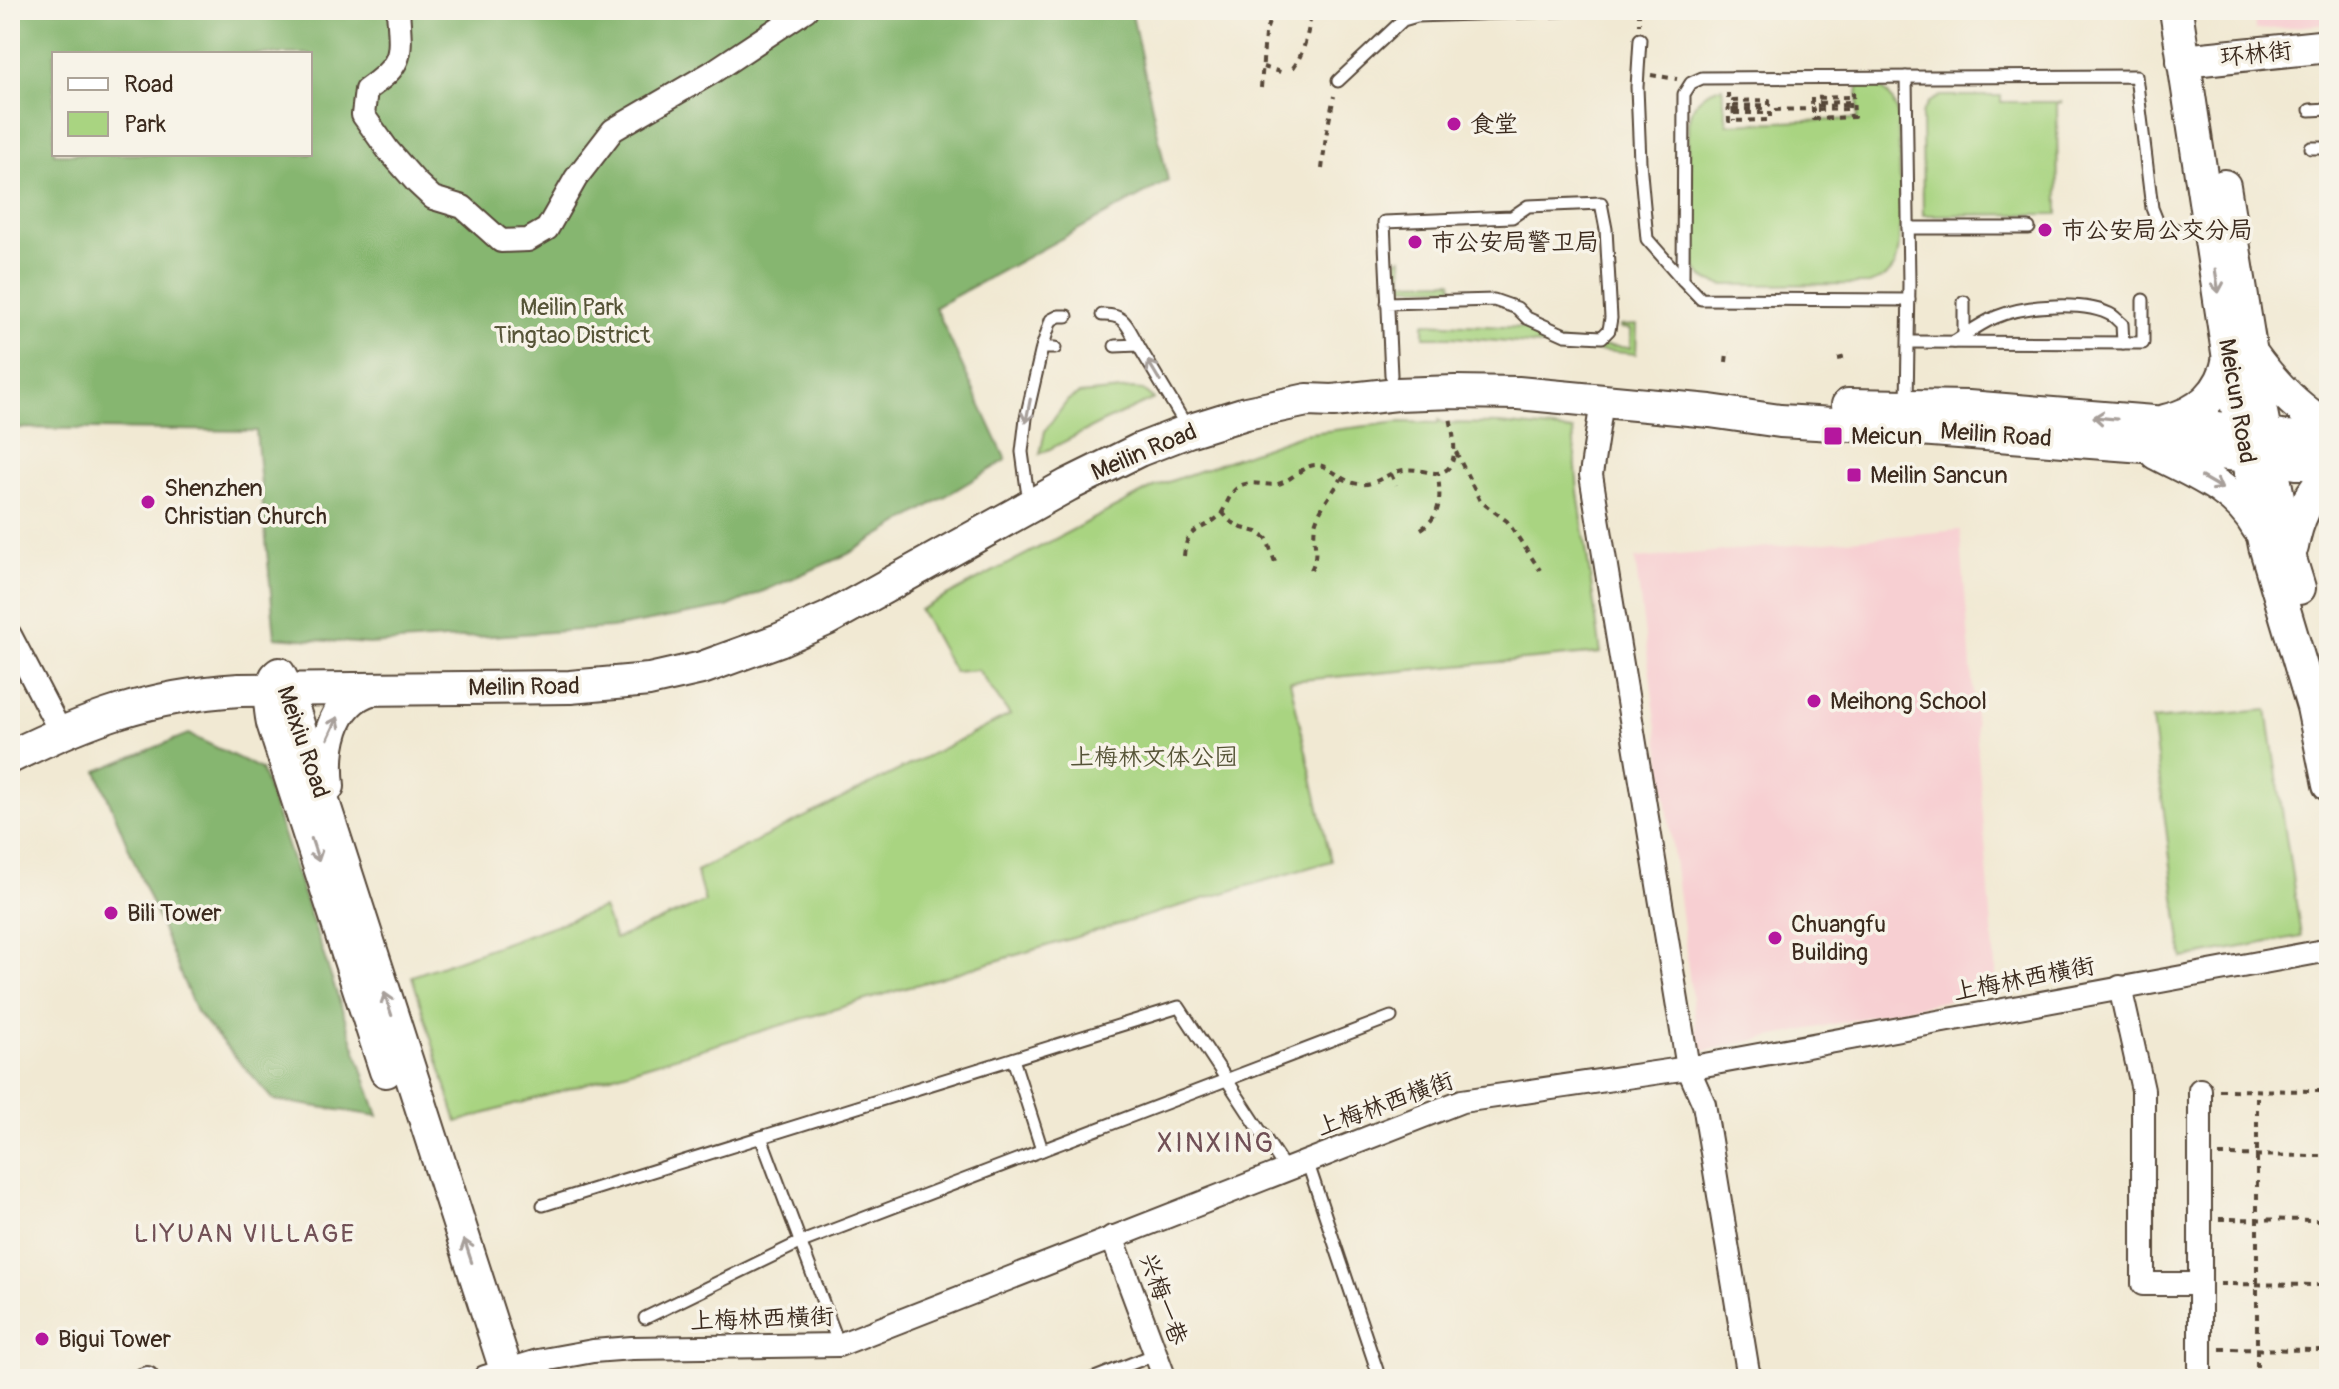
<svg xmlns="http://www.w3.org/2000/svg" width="2339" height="1389" viewBox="0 0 2339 1389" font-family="Pangolin,'LXGW WenKai TC',sans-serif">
  <rect width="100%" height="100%" fill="#f7f3e8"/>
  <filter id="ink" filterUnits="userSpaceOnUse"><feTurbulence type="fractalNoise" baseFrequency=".0125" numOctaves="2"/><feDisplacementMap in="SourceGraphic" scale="16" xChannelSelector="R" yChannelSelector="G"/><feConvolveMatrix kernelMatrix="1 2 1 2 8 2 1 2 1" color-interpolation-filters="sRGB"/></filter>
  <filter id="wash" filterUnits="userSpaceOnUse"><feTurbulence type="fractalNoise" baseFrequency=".006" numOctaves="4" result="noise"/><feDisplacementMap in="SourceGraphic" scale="32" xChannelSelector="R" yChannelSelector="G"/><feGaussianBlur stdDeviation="1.8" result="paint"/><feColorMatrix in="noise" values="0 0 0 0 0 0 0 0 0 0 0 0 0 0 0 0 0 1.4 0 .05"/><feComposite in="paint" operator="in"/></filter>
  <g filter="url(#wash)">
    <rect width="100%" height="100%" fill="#f1e9d3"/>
    <g fill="#f7cfd2">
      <path d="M2254,10H2329V24L2255,30Z"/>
      <path d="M1960,530L1997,990L1699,1052L1635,559Z"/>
    </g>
    <g fill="#a9d481" stroke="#727f50" stroke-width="2">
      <path d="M1859,83C1881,82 1893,96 1898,116C1898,145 1905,247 1894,267C1888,277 1879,280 1869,284L1723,285C1700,281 1692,268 1689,246L1688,123C1692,103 1702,91 1722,87L1727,124L1857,119Z"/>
      <path d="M1940,96H2001V102H2062L2057,104L2058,214L1923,215L1922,113L1928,103Z"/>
      <path d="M1402,258L1403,282L1452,281L1453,287H1398L1397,259Z"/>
      <path d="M1424,323L1525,328L1534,329L1551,341L1630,348L1631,329L1620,328V326L1637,325L1636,354L1452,337H1424Z"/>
      <path d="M1132,389L1143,390L1154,399L1101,423L1040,454L1045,431L1068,400L1079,394Z"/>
      <path d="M1439,420L1443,423L1499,424L1573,431L1578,492L1601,653L1290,681L1331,861L457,1122L412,976L603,908L615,939L705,902L696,871L1010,715L978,670L954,672L920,610L1154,487L1303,434L1399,422L1438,423Z"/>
      <path d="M2267,710L2301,936L2183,958L2152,720Z"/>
    </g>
    <g fill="#86b66f" stroke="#607046" stroke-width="2" fill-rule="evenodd">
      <path d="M10,10H1131L1168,181L935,307L1006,460L848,554L727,607L611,628L369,644L275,637L256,431L10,428ZM54,54H310V154H54Z"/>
      <path d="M188,734L261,769L378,1116L273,1100L196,1012L97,771Z"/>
    </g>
  </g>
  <g filter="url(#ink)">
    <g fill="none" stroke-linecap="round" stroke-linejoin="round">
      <defs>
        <g id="lane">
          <path d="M1640,39L1637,87L1640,162L1647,239L1683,280"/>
          <path d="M1906,77L1909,284L1907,403"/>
          <path d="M1338,81L1403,20L1417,16L1580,10"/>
          <path d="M2310,110L2329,109"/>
          <path d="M2311,148H2329"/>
          <path d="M1908,228H2029"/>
          <path d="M1909,300L1701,299L1683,280L1684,94L1691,83L1702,78L2136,76L2152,208L2158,223L2182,232L2207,228"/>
          <path d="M1387,303L1494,300L1517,308L1527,318L1565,335L1602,337L1609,330L1611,318L1606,229L1601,203L1528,206L1512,217L1384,222L1391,375"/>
          <path d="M1102,315C1126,314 1127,326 1138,345"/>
          <path d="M1964,336V302"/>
          <path d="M1909,342L2143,343V300"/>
          <path d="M1954,342C1968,333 1981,323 1996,317C2024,305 2086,300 2113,316C2116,318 2119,322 2122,324L2123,343"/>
          <path d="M1115,346L1138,345L1181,417"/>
          <path d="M1042,348L1051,320L1059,316H1067"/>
          <path d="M1027,489L1022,452L1026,418L1042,348H1055"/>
          <path d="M1013,1059L1042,1150"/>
          <path d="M761,1137L839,1345"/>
          <path d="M1307,1161L1380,1379"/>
          <path d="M543,1205L1179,1007L1286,1170"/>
          <path d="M645,1318L799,1243L1391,1017"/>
          <path d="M1092,1379L1156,1354"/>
        </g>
        <g id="street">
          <path d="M398,10C401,55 405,63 366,90L363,115L388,150L417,183L433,198L463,207L501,241L528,240L547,229L576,178L613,130L711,73L806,10"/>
          <path d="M1602,401L1591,475L1688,1068L1704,1104L1748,1372L1753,1379"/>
          <path d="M10,635L61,733"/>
          <path d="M2120,987L2143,1090V1284H2200V1379"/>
          <path d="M2200,1090V1284"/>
          <path d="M1112,1237L1165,1379"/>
          <path d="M485,1377L538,1361L593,1351L632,1348L839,1345L1462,1101L1688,1068L2329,950"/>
          <path d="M144,1379L147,1378"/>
        </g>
        <g id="secondary">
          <path d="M2176,10L2234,392L2265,546L2313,707L2329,785"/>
          <path d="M2183,61L2329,46"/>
          <path d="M2224,186L2258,397L2291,562L2299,588"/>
          <path d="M2251,353C2272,382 2298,410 2329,427"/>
          <path d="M1848,405L1968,407L2203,426L2282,437L2329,438"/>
          <path d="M2165,421C2199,414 2223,392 2229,358"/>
          <path d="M2156,453C2194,473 2237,489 2258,528"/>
          <path d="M2292,547C2297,518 2307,500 2325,477L2329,476"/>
          <path d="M279,674L287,690L509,1379"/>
          <path d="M276,677C268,691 270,708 273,723L386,1071"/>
          <path d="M10,757C90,718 149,696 239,690L570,687L649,680L702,668L779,640L827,619L1068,485L1139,450L1188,431L1246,413L1307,400L1333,401L1397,394L1455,392L1518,393L1710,411L1780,421L1906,428L2144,446L2271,458L2297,463H2329"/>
          <path d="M328,786C324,750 330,701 371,689"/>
        </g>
      </defs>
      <use href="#lane" stroke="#564739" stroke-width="15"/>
      <use href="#street" stroke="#564739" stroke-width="26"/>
      <use href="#secondary" stroke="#564739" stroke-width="36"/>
      <g stroke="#564739" stroke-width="4" stroke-dasharray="6 6" stroke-linecap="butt">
        <path d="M1639,10V25"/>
        <path d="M1603,11L1632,10"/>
        <path d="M1263,67L1281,72"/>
        <path d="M1293,68C1304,54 1310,28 1311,10"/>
        <path d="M1651,75L1677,79"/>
        <path d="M1261,88L1265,34L1273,10"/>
        <path d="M1728,93L1729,121L1770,120V110L1813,109V119L1854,117L1853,92"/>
        <path d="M1849,102L1812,103V98L1849,97C1849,104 1849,111 1850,117"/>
        <path d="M1733,106L1769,105V100L1733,101C1733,108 1734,115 1734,121"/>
        <path d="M1817,106L1849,105"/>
        <path d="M1733,110L1766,108"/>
        <path d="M1817,110L1849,109"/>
        <path d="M1734,113H1766"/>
        <path d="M1322,169L1326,136L1334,96"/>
        <path d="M1838,359L1846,357"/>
        <path d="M1726,362L1727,353H1730"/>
        <path d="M1456,452L1480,501L1507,521L1540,570"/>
        <path d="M1391,474L1396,485"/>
        <path d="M1222,512L1230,521L1242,528L1257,532L1267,539L1276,565"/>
        <path d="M1421,529C1443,515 1440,496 1438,473"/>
        <path d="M1184,556C1187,526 1197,534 1217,518C1226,511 1227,496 1237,488C1249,478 1264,487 1278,484C1291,481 1303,465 1316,465C1331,465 1340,482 1359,484C1375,486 1385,474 1399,471C1412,467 1423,472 1435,473C1463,473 1453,434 1450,417"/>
        <path d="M1311,570C1320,552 1312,543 1315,525C1318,509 1333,493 1341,479"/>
        <path d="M2219,1090L2321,1091"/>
        <path d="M2219,1155L2321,1156"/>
        <path d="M2219,1219L2321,1220"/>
        <path d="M2220,1284L2321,1285"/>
        <path d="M2220,1349L2321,1350"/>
        <path d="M2257,1379V1090"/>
      </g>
      <use href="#lane" stroke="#fff" stroke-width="11"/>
      <use href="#street" stroke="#fff" stroke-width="22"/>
      <use href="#secondary" stroke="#fff" stroke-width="32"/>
    </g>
    <defs><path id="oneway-shaft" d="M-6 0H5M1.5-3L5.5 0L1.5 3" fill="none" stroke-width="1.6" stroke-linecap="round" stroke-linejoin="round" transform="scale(2)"/></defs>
    <g stroke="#a79f9a">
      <use href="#oneway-shaft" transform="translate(2217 281) rotate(81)"/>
      <use href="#oneway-shaft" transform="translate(1154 371) rotate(-121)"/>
      <use href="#oneway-shaft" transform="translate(1028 411) rotate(101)"/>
      <use href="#oneway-shaft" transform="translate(2105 418) rotate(-175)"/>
      <use href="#oneway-shaft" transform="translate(2212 483) rotate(30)"/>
      <use href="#oneway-shaft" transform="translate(333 728) rotate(-65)"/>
      <use href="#oneway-shaft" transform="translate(315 850) rotate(72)"/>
      <use href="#oneway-shaft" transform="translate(388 1004) rotate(-108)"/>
      <use href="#oneway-shaft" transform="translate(468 1251) rotate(-108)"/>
    </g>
  </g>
  <g fill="#b5179e" stroke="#f7f3e8" stroke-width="3">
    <circle cx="1454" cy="124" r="8"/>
    <circle cx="2045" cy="230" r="8"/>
    <circle cx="1415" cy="242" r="8"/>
    <rect x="1823" y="426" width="20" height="20" rx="4"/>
    <rect x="1846" y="467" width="16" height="16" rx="4"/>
    <circle cx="148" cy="502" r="8"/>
    <circle cx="1814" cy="701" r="8"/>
    <circle cx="111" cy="913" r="8"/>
    <circle cx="1775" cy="938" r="8"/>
    <circle cx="42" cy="1339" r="8"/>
  </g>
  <g text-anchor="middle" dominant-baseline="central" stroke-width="7" stroke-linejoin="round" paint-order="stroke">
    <g font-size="24" fill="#3b2a1e" stroke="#f7f3e8">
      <text transform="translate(2256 54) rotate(-6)">环林街</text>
      <text transform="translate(2237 401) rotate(80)">Meicun Road</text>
      <text transform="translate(1996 435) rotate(4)">Meilin Road</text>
      <text transform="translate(1144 452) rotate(-23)">Meilin Road</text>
      <text transform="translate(524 687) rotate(-1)">Meilin Road</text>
      <text transform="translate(303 742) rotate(71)">Meixiu Road</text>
      <text transform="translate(2024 979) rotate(-11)">上梅林西横街</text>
      <text transform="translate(1385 1104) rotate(-20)">上梅林西横街</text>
      <text transform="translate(1163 1299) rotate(70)">兴梅一巷</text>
      <text transform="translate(762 1319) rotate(-2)">上梅林西横街</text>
    </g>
    <g font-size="24" fill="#3b2a1e" stroke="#f7f3e8" text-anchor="start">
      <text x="1470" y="124">食堂</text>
      <text x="2061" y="230">市公安局公交分局</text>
      <text x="1431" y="242">市公安局警卫局</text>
      <text x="1851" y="436">Meicun</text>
      <text x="1870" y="475">Meilin Sancun</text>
      <text x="164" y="488">Shenzhen<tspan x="164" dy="28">Christian Church</tspan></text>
      <text x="1830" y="701">Meihong School</text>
      <text x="127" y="913">Bili Tower</text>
      <text x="1791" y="924">Chuangfu<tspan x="1791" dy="28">Building</tspan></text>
      <text x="58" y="1339">Bigui Tower</text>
    </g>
    <g font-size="24" fill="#565437" stroke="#f7f3e8">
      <text x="572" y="307">Meilin Park<tspan x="572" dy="28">Tingtao District</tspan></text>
      <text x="1154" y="757">上梅林文体公园</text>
    </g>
    <g font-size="26" letter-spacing="2" fill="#715056" stroke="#f7f3e8">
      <text x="245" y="1234">LIYUAN VILLAGE</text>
    </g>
    <g font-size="28" letter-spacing="2" fill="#715056" stroke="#f7f3e8">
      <text x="1216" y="1143">XINXING</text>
    </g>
  </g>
  <rect width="2339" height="1389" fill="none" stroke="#f7f3e8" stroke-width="40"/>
  <rect x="52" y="52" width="260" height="104" fill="#f7f3e8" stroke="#aca397" stroke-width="2"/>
  <rect x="68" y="78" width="40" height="12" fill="#ffffff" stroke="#aca397" stroke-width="2"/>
  <text x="124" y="92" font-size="24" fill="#3b2a1e">Road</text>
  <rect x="68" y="112" width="40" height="24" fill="#a9d481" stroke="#aca397" stroke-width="2"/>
  <text x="124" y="132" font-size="24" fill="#3b2a1e">Park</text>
</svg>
